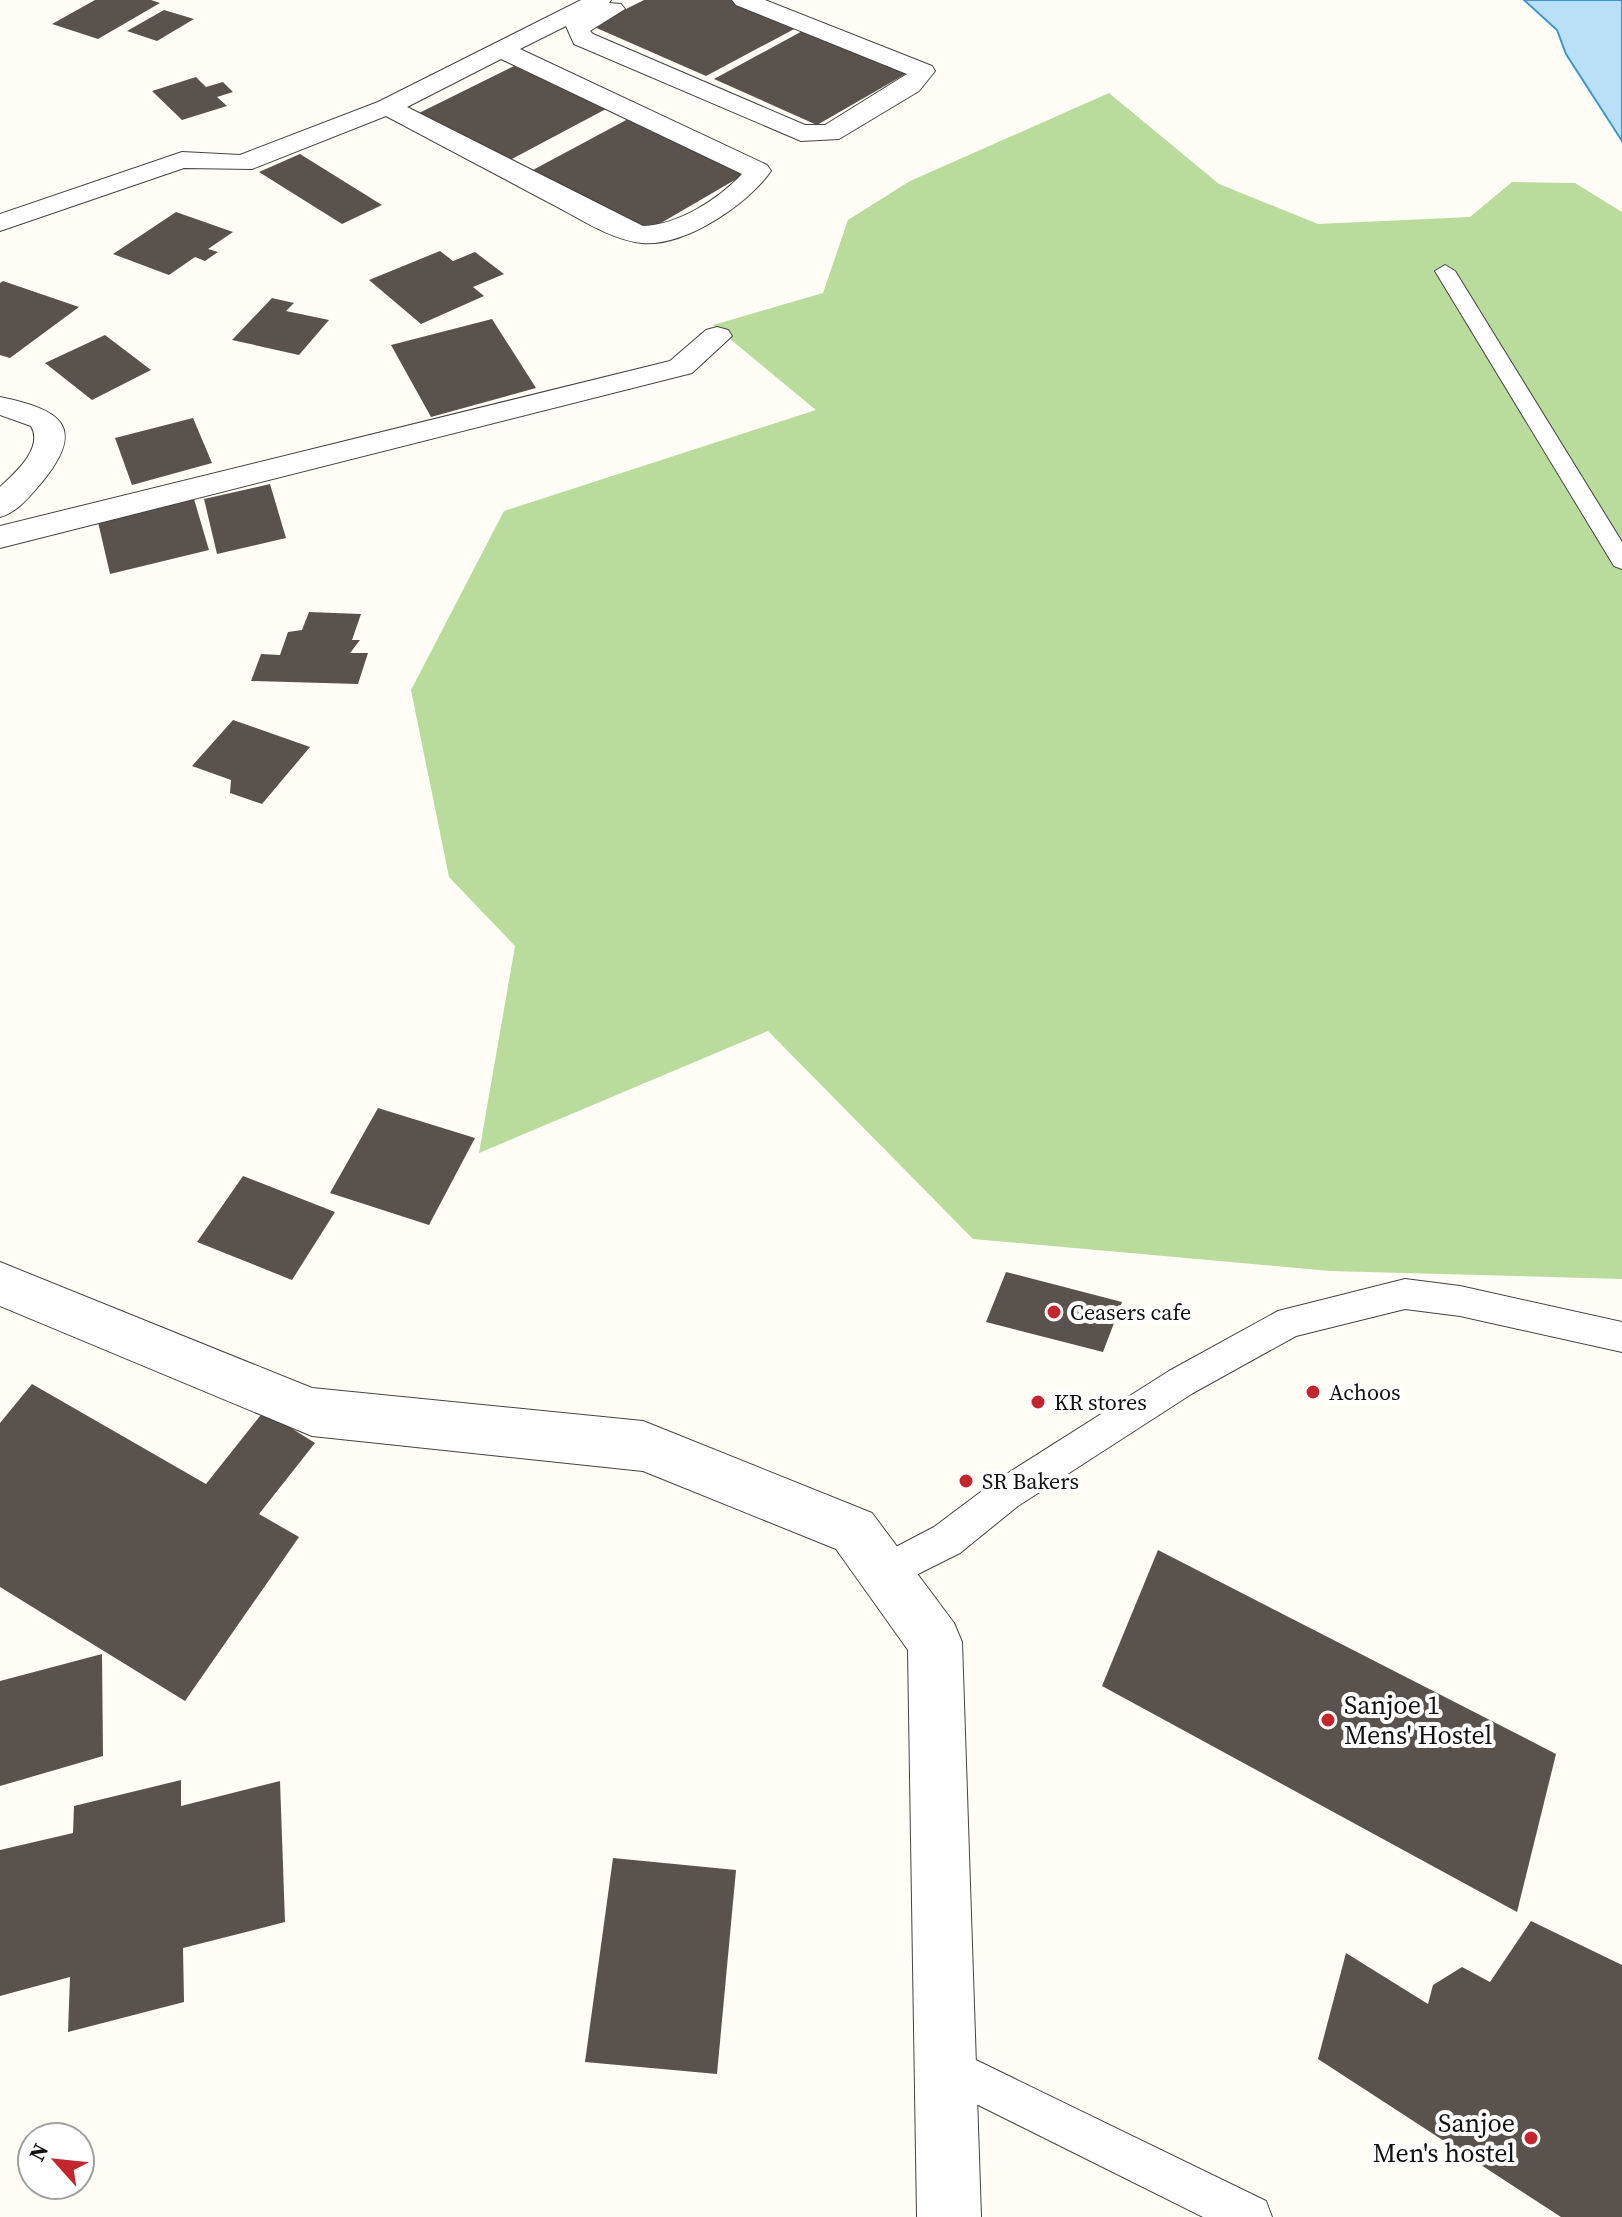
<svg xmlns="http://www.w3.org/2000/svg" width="1622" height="2217" viewBox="0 0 1622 2217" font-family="'Source Serif 4',serif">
  <rect width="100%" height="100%" fill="#fffdf5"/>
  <path fill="#b9dc9c" d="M1109,93L1219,184L1318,224L1470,217L1512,182L1575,183L1622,212V1279L1330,1271L973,1239L768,1031L479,1153L515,946L449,877L411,690L504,511L816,410L713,325L823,293L848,220L910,181Z"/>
  <path fill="#b9e0f7" stroke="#3f96cf" stroke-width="2" d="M1524,0H1622V141L1566,54L1557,30Z"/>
  <g fill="#5a524d">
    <path d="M95,0H151L160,3L98,39L52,24Z"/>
    <path d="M644,0H734L798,27L706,76L592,26Z"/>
    <path d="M164,10L194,19L157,41L127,31Z"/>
    <path d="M806,29L909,72L817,125L714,79Z"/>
    <path d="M514,66L606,109L510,160L417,114Z"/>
    <path d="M196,77L206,87L223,82L233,92L217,97L227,106L182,120L152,91Z"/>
    <path d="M628,119L745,174L649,230L531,171Z"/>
    <path d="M300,154L382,205L342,224L259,172Z"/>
    <path d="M176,212L233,232L208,249L218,252L205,261L195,257L169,275L113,254Z"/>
    <path d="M440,251L453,261L475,252L504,274L473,287L484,296L421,324L369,280Z"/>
    <path d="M3,281L79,307L10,358L0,355V283Z"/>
    <path d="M272,298L294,303L286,311L329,320L299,355L232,340Z"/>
    <path d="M492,319L536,388L431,417L391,345Z"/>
    <path d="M105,335L151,370L92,400L45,363Z"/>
    <path d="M193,418L212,463L132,485L115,438Z"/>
    <path d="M270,484L286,538L217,554L204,499Z"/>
    <path d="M194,499L209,550L110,574L98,522Z"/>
    <path d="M309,612L361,614L352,640H360L350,653H368L358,684L251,681L261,654L280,655L288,632L302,630Z"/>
    <path d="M233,720L310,747L262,804L230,793L231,780L192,766Z"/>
    <path d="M378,1108L475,1138L429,1225L330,1193Z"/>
    <path d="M243,1176L335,1212L292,1280L197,1242Z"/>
    <path d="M1006,1272L1122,1302L1103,1352L986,1322Z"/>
    <path d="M32,1384L206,1484L264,1411L315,1443L259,1514L299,1537L185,1701L0,1587V1423Z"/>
    <path d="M1158,1550L1556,1754L1517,1912L1102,1686Z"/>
    <path d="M102,1654L103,1756L0,1786V1681Z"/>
    <path d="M181,1780V1806L280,1781L285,1922L183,1948L184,2002L68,2032L70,1977L0,1996V1850L73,1833L74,1806Z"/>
    <path d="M613,1858L736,1870L717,2074L585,2062Z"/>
    <path d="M1531,1921L1622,1965V2217H1561L1318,2059L1346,1953L1428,2004L1433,1985L1462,1967L1490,1982Z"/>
  </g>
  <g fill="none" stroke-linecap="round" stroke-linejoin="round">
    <defs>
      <g id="lane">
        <path d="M1445,265L1455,271L1622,542V569L1614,566L1435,271Z"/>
        <path d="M1405,1279L1460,1286L1622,1322V1352L1460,1316L1405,1309L1296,1336L1193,1393L1018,1506L960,1553L884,1591L871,1586L866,1573L871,1560L934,1527L994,1482L1169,1371L1278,1311Z"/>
        <path d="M945,2045L1266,2201L1272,2217H1203L930,2081L924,2066L930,2051Z"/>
      </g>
      <g id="street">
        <path d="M581,0H611L609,3L621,4L625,9L590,31L593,34L805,125H825L907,74L736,5L732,0H765L932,66L935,71L919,91L839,139L801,141L574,44L566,26L520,49L767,165L771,171C748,204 685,247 642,243C610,240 576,216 548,202C494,173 440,145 386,116L252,169L184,168L0,231V214L182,152L240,155L378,102ZM501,59L742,174C719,199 678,225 643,226L407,107Z"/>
        <path d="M717,327L728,330L732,336L692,373L0,548V526L670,361L706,330Z"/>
        <path d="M0,397C58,409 89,425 42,482C30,496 18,512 0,517V487C15,473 44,448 31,426L0,415Z"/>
        <path d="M0,1262L312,1388L643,1421L872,1513L954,1623L962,1642L981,2217H917L908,1650L836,1549L643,1471L312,1436L0,1306Z"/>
      </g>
    </defs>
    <use href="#lane" stroke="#444" stroke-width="2"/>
    <use href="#street" stroke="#444" stroke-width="2"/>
    <use href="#lane" fill="#fff" fill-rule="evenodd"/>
    <use href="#street" fill="#fff" fill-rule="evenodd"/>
  </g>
  <g fill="#c4262e" stroke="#fff" stroke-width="3">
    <circle cx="1054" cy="1312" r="8"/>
    <circle cx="1313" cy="1392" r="8"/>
    <circle cx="1038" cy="1402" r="8"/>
    <circle cx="966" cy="1481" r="8"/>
    <circle cx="1328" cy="1720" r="8"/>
    <circle cx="1531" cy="2138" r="8"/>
  </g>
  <g text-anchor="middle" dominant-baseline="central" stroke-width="8" stroke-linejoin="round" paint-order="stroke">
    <g font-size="22" fill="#111" stroke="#fff" text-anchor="start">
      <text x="1070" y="1312">Ceasers cafe</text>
      <text x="1329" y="1392">Achoos</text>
      <text x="1054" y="1402">KR stores</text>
      <text x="982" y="1481">SR Bakers</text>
    </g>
    <g font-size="26" fill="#111" stroke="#fff" text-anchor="start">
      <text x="1344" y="1705">Sanjoe 1<tspan x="1344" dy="30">Mens' Hostel</tspan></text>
      <text x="1515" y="2123" text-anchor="end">Sanjoe<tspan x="1515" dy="30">Men's hostel</tspan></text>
    </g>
  </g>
  <g transform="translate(56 2161) rotate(297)"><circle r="38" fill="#ffffff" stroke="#a0a0a0" stroke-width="2"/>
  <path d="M0-6L14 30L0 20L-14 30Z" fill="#c4262e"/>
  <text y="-12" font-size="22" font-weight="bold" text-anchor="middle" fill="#111111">N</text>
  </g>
</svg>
